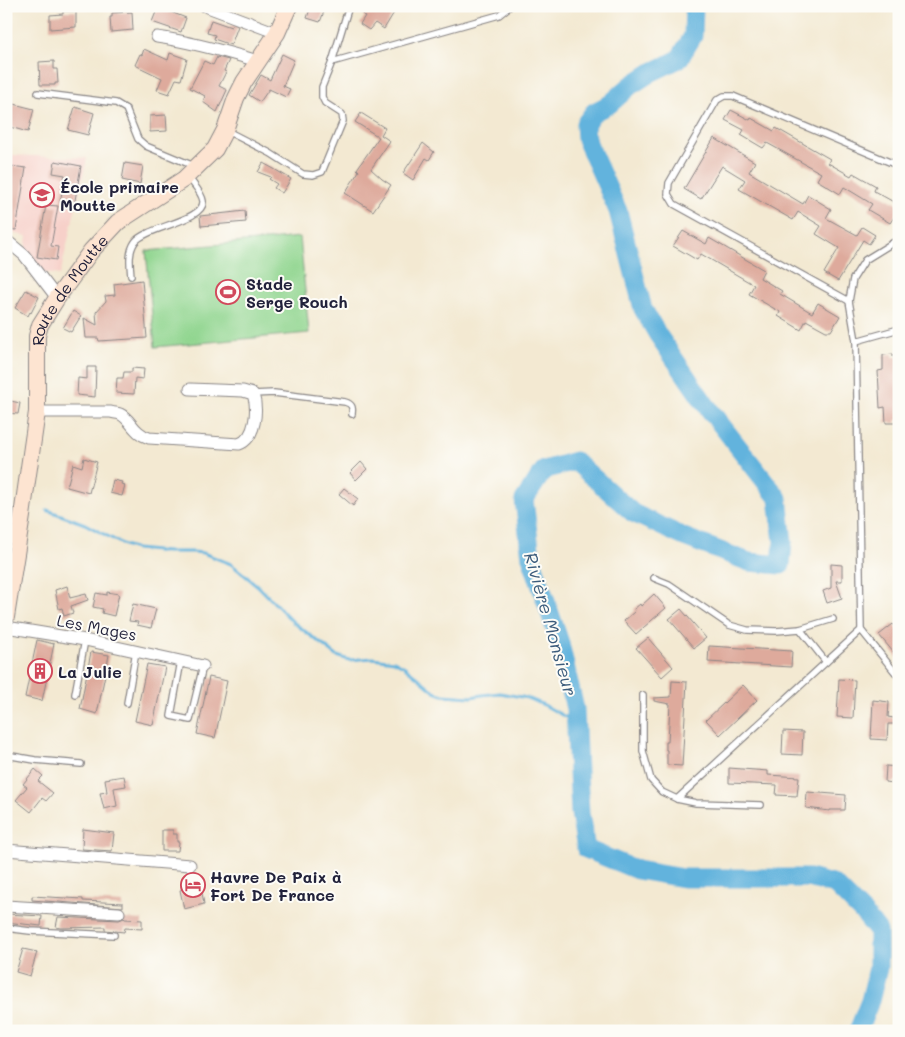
<svg xmlns="http://www.w3.org/2000/svg" width="905" height="1037" viewBox="0 0 905 1037" font-family="Mali,sans-serif">
  <rect width="100%" height="100%" fill="#fdfcf7"/>
  <filter id="ink" filterUnits="userSpaceOnUse"><feTurbulence type="fractalNoise" baseFrequency=".02" numOctaves="2"/><feDisplacementMap in="SourceGraphic" scale="10" xChannelSelector="R" yChannelSelector="G"/><feConvolveMatrix kernelMatrix="1 2 1 2 8 2 1 2 1" color-interpolation-filters="sRGB"/></filter>
  <filter id="wash" filterUnits="userSpaceOnUse"><feTurbulence type="fractalNoise" baseFrequency=".0096" numOctaves="4" result="noise"/><feDisplacementMap in="SourceGraphic" scale="20" xChannelSelector="R" yChannelSelector="G"/><feGaussianBlur stdDeviation="1.12" result="paint"/><feColorMatrix in="noise" values="0 0 0 0 0 0 0 0 0 0 0 0 0 0 0 0 0 1.4 0 .05"/><feComposite in="paint" operator="in"/></filter>
  <g filter="url(#wash)">
    <rect width="100%" height="100%" fill="#f3e9d2"/>
    <path fill="#f7d0c9" d="M7,155L87,158L60,275L41,272L25,251L27,236L6,232Z"/>
    <path fill="#90d58f" stroke="#597c65" d="M300,237L309,333L155,347L146,251Z"/>
    <g fill="none" stroke-linecap="round" stroke-linejoin="round">
      <g stroke="#62b3dd" stroke-width="3">
        <path d="M6,501H10"/>
        <path d="M47,510L85,524L124,545L136,549L167,552H193L203,553L231,564L258,586L293,622L337,656L349,660L373,658L394,661L405,667L435,692L443,695L471,697L482,695L500,693L527,698L544,705L576,723"/>
      </g>
      <path stroke="#62b3dd" stroke-width="19" d="M694,6L693,36L679,59L650,73L630,86L610,104L594,112L585,124L586,139L618,211L643,309L658,335L708,408L778,498L783,542L781,565L749,562L684,537L633,513L575,461L544,470L524,500L531,557L560,643L575,709L580,813L586,849L637,870L683,878H809L835,885L866,916L878,931V968L870,1001L858,1031"/>
    </g>
    <g id="blocks">
      <g fill="#deaa9c">
        <path d="M311,6H318L325,9L320,22L307,18Z"/>
        <path d="M383,6H398L384,29L375,23L369,30L360,24L365,16L363,15L367,7L378,14Z"/>
        <path d="M158,7L186,18L181,32L152,22Z"/>
        <path d="M63,11H76V27L50,29V15L63,14Z"/>
        <path d="M132,12L133,30L111,32L110,17H112V13Z"/>
        <path d="M211,20L231,27L233,24L238,26L231,45L214,39L215,35L207,33Z"/>
        <path d="M144,49L168,60L170,53L187,59L181,80L176,79L169,94L157,90L162,78L135,65L140,54L142,55Z"/>
        <path d="M282,54L294,60L283,86L290,89L286,97L269,89L260,102L249,95L261,75L270,80Z"/>
        <path d="M217,57L229,60L224,71L226,72L219,86L227,90L217,112L203,102L205,96L190,88L204,61L213,65Z"/>
        <path d="M54,61V69H57L58,83H55V85H40L39,62Z"/>
        <path d="M6,102L34,109L28,132L6,126Z"/>
        <path d="M75,107L94,113L88,135L68,130Z"/>
        <path d="M731,110L750,120L751,118L774,131L776,128L830,159L828,163L851,176L853,173L876,186L874,191L899,205V210L890,223L868,210L872,204L844,187L840,194L817,180L821,173L767,143L763,148L741,135L744,130L725,120Z"/>
        <path d="M361,113L385,128L381,135L390,141L371,169L382,179L391,185L373,211L345,193L359,171L357,169L379,137L355,122Z"/>
        <path d="M166,115L167,131L150,132V116Z"/>
        <path d="M714,138L755,162L749,172L803,204L808,195L831,209L826,218L857,235L862,227L875,235L869,244L863,240L838,281L824,273L839,248L816,234L821,226L798,212L793,220L739,189L745,180L722,166L701,199L684,189Z"/>
        <path d="M423,143L434,152L429,160L426,158L413,180L403,173Z"/>
        <path d="M55,161L81,166L74,206L60,203L65,175L53,173Z"/>
        <path d="M125,163L143,166L140,184L122,180Z"/>
        <path d="M263,163L274,169L291,179L282,193L274,188L277,184L269,179L271,177L258,172Z"/>
        <path d="M11,166L26,168L16,230L6,229V195Z"/>
        <path d="M46,205L58,206L51,246L58,247L56,260L37,257Z"/>
        <path d="M245,211L246,222L201,226L200,216Z"/>
        <path d="M683,231L706,244L709,238L764,270L760,278L782,291L780,294L812,313L818,303L840,316L831,331H826L806,320L801,330L778,316L780,312L749,294L754,285L701,254L697,260L673,246Z"/>
        <path d="M142,280L147,338L99,341L98,338H86L84,318L97,325L96,312L106,301L105,296L115,295L114,284Z"/>
        <path d="M26,290L39,297L31,313L30,312L28,316L15,308Z"/>
        <path d="M73,311L81,316L71,332L63,328Z"/>
        <path d="M893,354V357H899V420H896V423H886L885,407L880,408L878,371L883,370V355Z"/>
        <path d="M87,367H96L95,397L77,395L78,378L87,379Z"/>
        <path d="M132,368L144,369L143,379L135,378L134,394L116,393L117,378H123L124,372H132Z"/>
        <path d="M6,400L20,403L18,414L6,413Z"/>
        <path d="M84,458L97,462L89,493L67,487L73,464L82,467Z"/>
        <path d="M361,462L367,469L356,480L350,473Z"/>
        <path d="M113,480L122,482L121,484L125,485L122,496L110,493Z"/>
        <path d="M344,488L358,499L353,506L339,494Z"/>
        <path d="M831,564L842,565V581H836L842,598L827,603L823,591L831,588Z"/>
        <path d="M67,586L70,598L86,594L88,600L71,606L73,613L64,616L62,608L59,609L55,590Z"/>
        <path d="M107,592L119,594L114,616L102,613L103,609L93,607L96,593L107,595Z"/>
        <path d="M654,594L666,608L636,634L624,621L635,611L634,609L640,604L641,606Z"/>
        <path d="M133,604L156,609L151,628L137,625L138,622L129,621Z"/>
        <path d="M681,609L706,638L694,648L669,619Z"/>
        <path d="M893,624L899,631V659L879,635Z"/>
        <path d="M648,638L673,667L662,677L636,648Z"/>
        <path d="M37,640L54,644L42,701L25,697Z"/>
        <path d="M709,646L792,651L791,667L708,662Z"/>
        <path d="M91,652L109,655L97,714L80,709Z"/>
        <path d="M147,664L165,667L153,725L135,721Z"/>
        <path d="M209,677L227,681L215,738L197,734Z"/>
        <path d="M839,679L855,680L853,718L837,717Z"/>
        <path d="M672,681L687,682L682,766L667,765V750H666V742H668L670,704L654,701V698L671,697Z"/>
        <path d="M743,685L757,700L720,735L706,720Z"/>
        <path d="M873,700L889,702L888,717L899,719V724H888L887,740L871,739Z"/>
        <path d="M783,731L803,732L802,755L782,754Z"/>
        <path d="M886,766L899,767V781H895L894,783L885,782Z"/>
        <path d="M729,768L768,771V775L799,777L797,796L776,795L777,785L729,783Z"/>
        <path d="M35,769L43,776L38,781L53,793L46,801L42,798L31,812L16,800L27,787L23,784Z"/>
        <path d="M124,776L126,786L114,788L117,806L104,809L100,793L107,792L105,779Z"/>
        <path d="M807,792L846,795L845,810H830V811L806,808Z"/>
        <path d="M83,829L114,833L112,851L82,849Z"/>
        <path d="M162,830H173V834H177V842H179L178,851H162Z"/>
        <path d="M200,882L204,904L184,909L180,890L182,889V885Z"/>
        <path d="M32,896L83,899V901L123,903V907L32,900Z"/>
        <path d="M6,914L42,916L41,926L6,922Z"/>
        <path d="M58,917L119,920L124,918L125,919L142,920V929L125,928L124,932L105,930V927L61,928L56,927Z"/>
        <path d="M23,949L37,952L30,976L16,972Z"/>
      </g>
    </g>
  </g>
  <g filter="url(#ink)">
    <use href="#blocks" fill-opacity="0" stroke="#8a8686" stroke-width="1"/>
    <g fill="none" stroke-linecap="round" stroke-linejoin="round">
      <defs>
        <g id="lane">
          <path d="M332,62L499,15L510,6"/>
          <path d="M38,93L116,103L126,109L138,139L146,146L194,166"/>
          <path d="M227,131L270,153L303,174L313,175L322,172L343,121L342,114L325,103L322,97V87L332,62L349,6"/>
          <path d="M899,239L865,260L853,279L849,301L856,341L861,630L899,677"/>
          <path d="M131,276C130,265 128,252 135,242C145,227 205,221 203,201C202,193 193,184 189,178"/>
          <path d="M849,301L674,204L668,194L669,183L717,100L724,96H733L899,166"/>
          <path d="M856,341L899,329"/>
          <path d="M253,394L274,393L345,402C352,404 353,407 352,414"/>
          <path d="M654,578L669,584L729,625L747,630L776,631L800,629L833,619"/>
          <path d="M800,629L826,662"/>
          <path d="M181,661L171,716L190,720L203,666"/>
          <path d="M75,694L85,640"/>
          <path d="M643,695V751L651,780L662,792L677,799L696,803L761,805"/>
          <path d="M127,703L136,651"/>
          <path d="M6,755L35,760L81,764"/>
          <path d="M677,799L861,630"/>
          <path d="M6,928L30,931L114,935"/>
        </g>
        <g id="street">
          <path d="M205,6L277,33"/>
          <path d="M157,37C192,42 224,51 258,61"/>
          <path d="M6,240L24,255L57,298"/>
          <path d="M37,412H111C113,413 118,413 120,414C131,419 133,433 149,438L239,444C256,438 258,409 253,394L243,391L190,389"/>
          <path d="M6,627L85,640L203,666"/>
          <path d="M6,850L190,865"/>
          <path d="M6,906L119,913"/>
        </g>
        <g id="secondary">
          <path id="s1" d="M6,617L22,516L37,412V336L40,325L57,298L91,251L118,222L184,179L215,149L225,130L236,98L244,82L277,33L289,6"/>
        </g>
      </defs>
      <use href="#lane" stroke="#8a8686" stroke-width="8"/>
      <use href="#street" stroke="#8a8686" stroke-width="13"/>
      <use href="#secondary" stroke="#8a8686" stroke-width="18"/>
      <use href="#lane" stroke="#fff" stroke-width="5.5"/>
      <use href="#street" stroke="#fff" stroke-width="11"/>
      <use href="#secondary" stroke="#fde4d1" stroke-width="16"/>
    </g>
  </g>
  <defs>
    <symbol id="school-ring" viewBox="-11 -11 22 22"><circle r="9.5" fill="#fdfcf7" stroke="#d1495b" stroke-width="1.5"/><path d="M0-5L7-2L0 1L-7-2ZM-4 1L0 2.5L4 1V4Q0 6-4 4Z" fill="#d1495b"/></symbol>
    <symbol id="stadium-ring" viewBox="-11 -11 22 22"><circle r="9.5" fill="#fdfcf7" stroke="#d1495b" stroke-width="1.5"/><path d="M0-5a6.5 5 0 1 0 0 10a6.5 5 0 1 0 0-10ZM-3.5-1.8h7v3.6h-7Z" fill="#d1495b"/></symbol>
    <symbol id="building-ring" viewBox="-11 -11 22 22"><circle r="9.5" fill="#fdfcf7" stroke="#d1495b" stroke-width="1.5"/><path d="M-4-6H4V6H1V3H-1V6H-4ZM-2.5-4.3h1.7v1.8h-1.7ZM.8-4.3h1.7v1.8H.8ZM-2.5-1h1.7V.8h-1.7ZM.8-1h1.7V.8H.8Z" fill="#d1495b"/></symbol>
    <symbol id="hotel-ring" viewBox="-11 -11 22 22"><circle r="9.5" fill="#fdfcf7" stroke="#d1495b" stroke-width="1.5"/><path d="M-6-4.5h1.5V1H6V5H4.5V3h-9V5H-6ZM-4 0a1.8 1.8 0 1 1 3.6 0ZM.5 0V-2.5h3Q6-2.5 6 0Z" fill="#d1495b"/></symbol>
  </defs>
  <g fill-rule="evenodd">
    <use href="#school-ring" x="28" y="181" width="28" height="28"/>
    <use href="#stadium-ring" x="214" y="278" width="28" height="28"/>
    <use href="#building-ring" x="26" y="657" width="28" height="28"/>
    <use href="#hotel-ring" x="179" y="871" width="28" height="28"/>
  </g>
  <g text-anchor="middle" dominant-baseline="central" stroke-width="4" stroke-linejoin="round" paint-order="stroke">
    <g font-size="16" font-weight="bold" fill="#22223b" stroke="#fdfcf7" text-anchor="start">
      <text x="60" y="186">École primaire<tspan x="60" dy="18">Moutte</tspan></text>
      <text x="246" y="283">Stade<tspan x="246" dy="18">Serge Rouch</tspan></text>
      <text x="58" y="671">La Julie</text>
      <text x="210" y="876">Havre De Paix à<tspan x="210" dy="18">Fort De France</tspan></text>
    </g>
    <g font-size="16" fill="#22223b" stroke="#fdfcf7">
      <text stroke="none"><textPath href="#s1" startOffset="339">Route de Moutte</textPath></text>
      <text transform="translate(97 627) rotate(11)">Les Mages</text>
    </g>
    <g font-size="18" font-style="italic" fill="#3c5c7c" stroke="#fdfcf7">
      <text transform="translate(551 624) rotate(74)">Rivière Monsieur</text>
    </g>
  </g>
  <rect width="905" height="1037" fill="none" stroke="#fdfcf7" stroke-width="25"/>
</svg>
